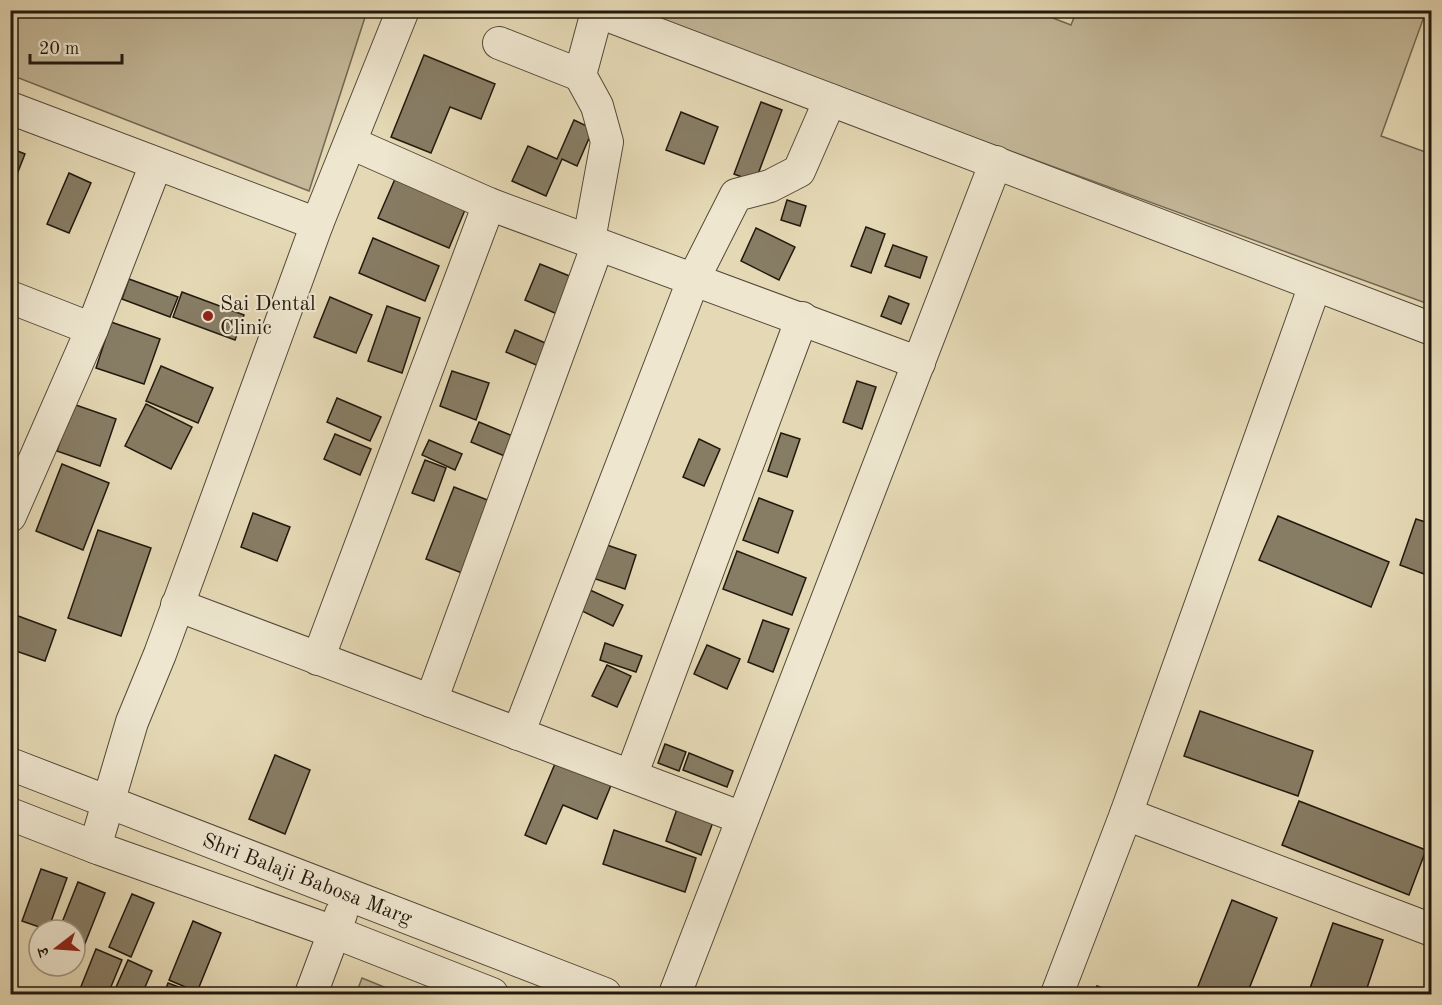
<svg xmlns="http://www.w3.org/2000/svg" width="1442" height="1005" viewBox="0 0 1442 1005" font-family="'Old Standard TT','Noto Serif Devanagari',serif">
  <rect width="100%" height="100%" fill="#e5d9b5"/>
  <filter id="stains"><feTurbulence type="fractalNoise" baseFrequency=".00333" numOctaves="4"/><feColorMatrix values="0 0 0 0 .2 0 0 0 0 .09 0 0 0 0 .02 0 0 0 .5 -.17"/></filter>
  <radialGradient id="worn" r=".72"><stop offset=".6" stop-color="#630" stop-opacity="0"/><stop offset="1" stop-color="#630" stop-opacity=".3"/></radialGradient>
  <g fill="#c4b899" stroke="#726854" stroke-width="1.5">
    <path d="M1032,10L1071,25L1077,10L1426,11L1381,136L1431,154V305L628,11Z"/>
    <path d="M10,11L11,10L367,11L309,191L11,75Z"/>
    <path d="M362,978L401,994H356Z"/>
  </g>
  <g fill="#877d65" stroke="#21190e" stroke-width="1.5">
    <path d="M424,55L495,84L481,119L450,107L431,153L391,137Z"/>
    <path d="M761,102L782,110L755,182L734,174Z"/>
    <path d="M681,112L718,127L704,164L666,150Z"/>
    <path d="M574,120L593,129L577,166L562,159L546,196L512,181L528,146L557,159Z"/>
    <path d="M10,148L25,154L10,192Z"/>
    <path d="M69,173L91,183L69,233L47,224Z"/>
    <path d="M395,179L465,210L449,248L378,218Z"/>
    <path d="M787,200L806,206L800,226L781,220Z"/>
    <path d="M866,227L885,234L871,273L851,266Z"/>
    <path d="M756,228L795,247L779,280L741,261Z"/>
    <path d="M373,238L439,266L425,301L359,273Z"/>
    <path d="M893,245L927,257L920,278L885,266Z"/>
    <path d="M540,264L572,277L557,314L525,300Z"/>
    <path d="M129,279L178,297L170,317L122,299Z"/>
    <path d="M182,292L244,315L235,340L173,317Z"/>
    <path d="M889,296L909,304L901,324L881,316Z"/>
    <path d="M330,297L372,315L356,353L314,337Z"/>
    <path d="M387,306L420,318L402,373L368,361Z"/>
    <path d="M111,322L160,339L144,384L96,368Z"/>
    <path d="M515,330L550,345L541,367L506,352Z"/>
    <path d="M161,366L213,388L198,423L146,401Z"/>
    <path d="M452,371L489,383L476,420L440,406Z"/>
    <path d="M857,381L876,387L862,429L843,422Z"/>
    <path d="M337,398L381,417L370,441L327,422Z"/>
    <path d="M73,404L116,419L100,466L57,451Z"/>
    <path d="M146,404L192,427L171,469L125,446Z"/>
    <path d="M479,422L515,437L507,457L471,442Z"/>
    <path d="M781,433L800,439L787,477L768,471Z"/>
    <path d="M335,434L371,449L360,475L324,459Z"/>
    <path d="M699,439L720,449L704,486L683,477Z"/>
    <path d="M429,440L462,454L455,470L422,455Z"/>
    <path d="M425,460L446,468L434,501L412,493Z"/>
    <path d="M62,464L109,483L83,550L36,531Z"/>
    <path d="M454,487L490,501L462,573L426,559Z"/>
    <path d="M759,498L793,511L778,553L743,540Z"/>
    <path d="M253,513L290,527L277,561L241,547Z"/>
    <path d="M1278,516L1389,562L1371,607L1259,560Z"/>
    <path d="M1416,519L1432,524V577L1400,565Z"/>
    <path d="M98,530L151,548L121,636L68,618Z"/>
    <path d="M604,544L636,555L625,589L593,578Z"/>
    <path d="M737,551L806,578L792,615L723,589Z"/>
    <path d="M590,590L623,605L613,626L580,610Z"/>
    <path d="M10,613L56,630L45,661L10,649Z"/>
    <path d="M763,620L789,629L773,672L748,662Z"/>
    <path d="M605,643L642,656L636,672L600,660Z"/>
    <path d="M707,645L740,659L727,689L694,674Z"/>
    <path d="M607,665L631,676L617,707L592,696Z"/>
    <path d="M1200,711L1313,751L1298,796L1184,756Z"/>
    <path d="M665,744L686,752L679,771L658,763Z"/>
    <path d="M689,753L733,771L727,787L683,770Z"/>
    <path d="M275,755L310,770L285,834L249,819Z"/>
    <path d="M557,759L612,783L597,819L563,805L546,844L525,835Z"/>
    <path d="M1299,801L1426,850L1409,895L1282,845Z"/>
    <path d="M677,809L713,822L701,855L666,841Z"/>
    <path d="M614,830L696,858L685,892L603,864Z"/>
    <path d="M41,869L67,878L48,930L22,921Z"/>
    <path d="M78,882L105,893L84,946L75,942V930H59Z"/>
    <path d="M132,894L154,903L131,957L109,947Z"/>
    <path d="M1232,900L1277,918L1247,994H1195Z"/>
    <path d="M193,921L221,933L197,992L169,980Z"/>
    <path d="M1333,923L1383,940L1365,994H1308Z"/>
    <path d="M96,949L122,960L108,994H78Z"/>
    <path d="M128,960L152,971L142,994H113Z"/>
    <path d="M168,983L195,993L194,994H164Z"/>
    <path d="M1097,986L1119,994H1094Z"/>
  </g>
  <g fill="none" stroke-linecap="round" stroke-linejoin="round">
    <defs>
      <g id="minor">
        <path d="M594,10L1432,329"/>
        <path d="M499,43L580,75"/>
        <path d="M10,108L317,224"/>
        <path d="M351,143L489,204L919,363"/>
        <path d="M589,240L607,142L597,106L580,75L597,12"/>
        <path d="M10,297L92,329"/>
        <path d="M10,516L92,329L156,164"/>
        <path d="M177,605L742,818"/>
        <path d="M318,659L489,204"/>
        <path d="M431,701L598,244"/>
        <path d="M518,734L694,278L736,195L770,186L799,171L830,100"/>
        <path d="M10,764L605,994"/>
        <path d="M631,776L802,318"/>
        <path d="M10,814L100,849L334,932L492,994"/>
        <path d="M1126,814L1432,930"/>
        <path d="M95,847L132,722L160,654L317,224L403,10"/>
        <path d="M311,994L341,914"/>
        <path d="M675,994L996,162"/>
        <path d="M1057,994L1126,814L1315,285"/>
      </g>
    </defs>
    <use href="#minor" stroke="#524938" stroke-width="34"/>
    <use href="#minor" stroke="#eee6cf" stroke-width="32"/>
  </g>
  <circle fill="#8f2418" stroke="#eee6cf" stroke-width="2" cx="208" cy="316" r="6"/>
  <g text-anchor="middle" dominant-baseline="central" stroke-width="4.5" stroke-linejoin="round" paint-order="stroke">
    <g font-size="21" fill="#21190e" stroke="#eee6cf" text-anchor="start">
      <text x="220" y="304">Sai Dental<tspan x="220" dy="24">Clinic</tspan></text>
    </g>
    <g font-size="21" fill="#21190e" stroke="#eee6cf">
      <text transform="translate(307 880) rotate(21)">Shri Balaji Babosa Marg</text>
    </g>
  </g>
  <rect width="1442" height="1005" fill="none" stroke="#e5d9b5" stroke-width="36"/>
  <rect x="12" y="12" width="1418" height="981" fill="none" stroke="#21190e" stroke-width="3"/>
  <rect x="18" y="18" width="1406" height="969" fill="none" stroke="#21190e" stroke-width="1.5"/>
  <g transform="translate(57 948) rotate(253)"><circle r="28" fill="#eee6cf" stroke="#9c9482" stroke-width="1.5"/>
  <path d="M0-4.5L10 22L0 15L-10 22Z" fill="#8f2418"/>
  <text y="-9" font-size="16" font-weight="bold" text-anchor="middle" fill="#21190e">उ</text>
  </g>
  <path d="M30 54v9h92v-9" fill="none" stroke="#21190e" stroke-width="3"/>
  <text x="39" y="54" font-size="18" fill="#21190e" stroke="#eee6cf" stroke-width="4.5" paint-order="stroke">20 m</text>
  <rect width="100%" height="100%" filter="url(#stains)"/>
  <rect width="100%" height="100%" fill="url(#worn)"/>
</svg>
